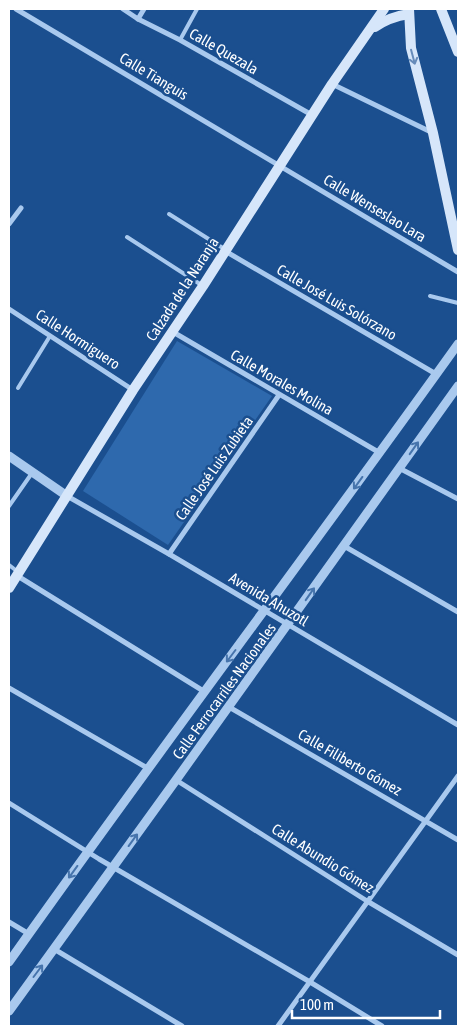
<svg xmlns="http://www.w3.org/2000/svg" width="467" height="1035" viewBox="0 0 467 1035" font-family="'Asap Condensed',sans-serif">
  <rect width="100%" height="100%" fill="#1b4f8f"/>
  <path fill="#2e69ad" d="M177,341L272,396L168,545L83,491Z"/>
  <g fill="none" stroke-linecap="round" stroke-linejoin="round">
    <g stroke="#a9c9ee" stroke-width="4">
      <path d="M180,40L197,9"/>
      <path d="M169,214L226,250"/>
      <path d="M127,237L203,286"/>
      <path d="M430,296L458,303"/>
      <path d="M18,388L50,336"/>
      <path d="M9,506L32,473"/>
      <path d="M9,565L18,572"/>
    </g>
    <g stroke="#a9c9ee" stroke-width="5">
      <path d="M16,9L458,272"/>
      <path d="M123,9L138,19L180,40L312,115"/>
      <path d="M138,19L144,9"/>
      <path d="M332,84L433,133"/>
      <path d="M9,224L21,208"/>
      <path d="M225,251L436,374"/>
      <path d="M9,309L133,390"/>
      <path d="M173,332L380,453"/>
      <path d="M399,468L458,499"/>
      <path d="M67,496L169,554L458,725"/>
      <path d="M344,546L458,612"/>
      <path d="M169,554L279,395"/>
      <path d="M16,575L205,692"/>
      <path d="M9,688L149,769"/>
      <path d="M229,707L458,840"/>
      <path d="M176,780L367,901L458,955"/>
      <path d="M9,803L99,859L310,982L382,1026"/>
      <path d="M9,922L29,934"/>
      <path d="M54,949L182,1026"/>
      <path d="M278,1026L458,776"/>
    </g>
    <g stroke="#a9c9ee" stroke-width="9">
      <path d="M9,456L67,496"/>
      <path d="M9,962C156,754 310,551 458,344"/>
      <path d="M9,1011L176,780L458,386"/>
    </g>
    <g stroke="#d6e6fa" stroke-width="10">
      <path d="M409,9L411,48L433,133L458,250"/>
      <path d="M441,9L458,52"/>
      <path d="M375,27C386,19 396,16 409,14"/>
      <path d="M9,588L133,390L203,286L332,84L384,9"/>
    </g>
  </g>
  <defs><path id="oneway-shaft" d="M-6 0H5M1.5-3L5.5 0L1.5 3" fill="none" stroke-width="1.6" stroke-linecap="round" stroke-linejoin="round" transform="scale(1.25)"/></defs>
  <use stroke="#668bba" href="#oneway-shaft" transform="translate(413 57) rotate(75)"/>
  <g stroke="#4674ac">
    <use href="#oneway-shaft" transform="translate(414 448) rotate(-55)"/>
    <use href="#oneway-shaft" transform="translate(358 483) rotate(126)"/>
    <use href="#oneway-shaft" transform="translate(310 594) rotate(-55)"/>
    <use href="#oneway-shaft" transform="translate(231 656) rotate(127)"/>
    <use href="#oneway-shaft" transform="translate(133 840) rotate(-54)"/>
    <use href="#oneway-shaft" transform="translate(73 872) rotate(126)"/>
    <use href="#oneway-shaft" transform="translate(38 971) rotate(-53)"/>
  </g>
  <g text-anchor="middle" dominant-baseline="central" stroke-width="5" stroke-linejoin="round" paint-order="stroke">
    <g font-size="15" fill="#fff" stroke="#1b4f8f">
      <text transform="translate(224 51) rotate(30)">Calle Quezala</text>
      <text transform="translate(154 76) rotate(31)">Calle Tianguis</text>
      <text transform="translate(375 208) rotate(31)">Calle Wenseslao Lara</text>
      <text transform="translate(182 289) rotate(-57)">Calzada de la Naranja</text>
      <text transform="translate(337 302) rotate(30)">Calle José Luis Solórzano</text>
      <text transform="translate(78 339) rotate(33)">Calle Hormiguero</text>
      <text transform="translate(282 382) rotate(30)">Calle Morales Molina</text>
      <text transform="translate(214 468) rotate(-55)">Calle José Luis Zubieta</text>
      <text transform="translate(269 599) rotate(31)">Avenida Ahuzotl</text>
      <text transform="translate(224 691) rotate(-54)">Calle Ferrocarriles Nacionales</text>
      <text transform="translate(350 762) rotate(30)">Calle Filiberto Gómez</text>
      <text transform="translate(323 858) rotate(32)">Calle Abundio Gómez</text>
    </g>
  </g>
  <rect width="467" height="1035" fill="none" stroke="#ffffff" stroke-width="20"/>
  <path d="M292 1010v8h148v-8" fill="none" stroke="#ffffff" stroke-width="2.5"/>
  <text x="300" y="1010" font-size="15" fill="#ffffff" stroke="#1b4f8f" stroke-width="4" paint-order="stroke">100 m</text>
</svg>
